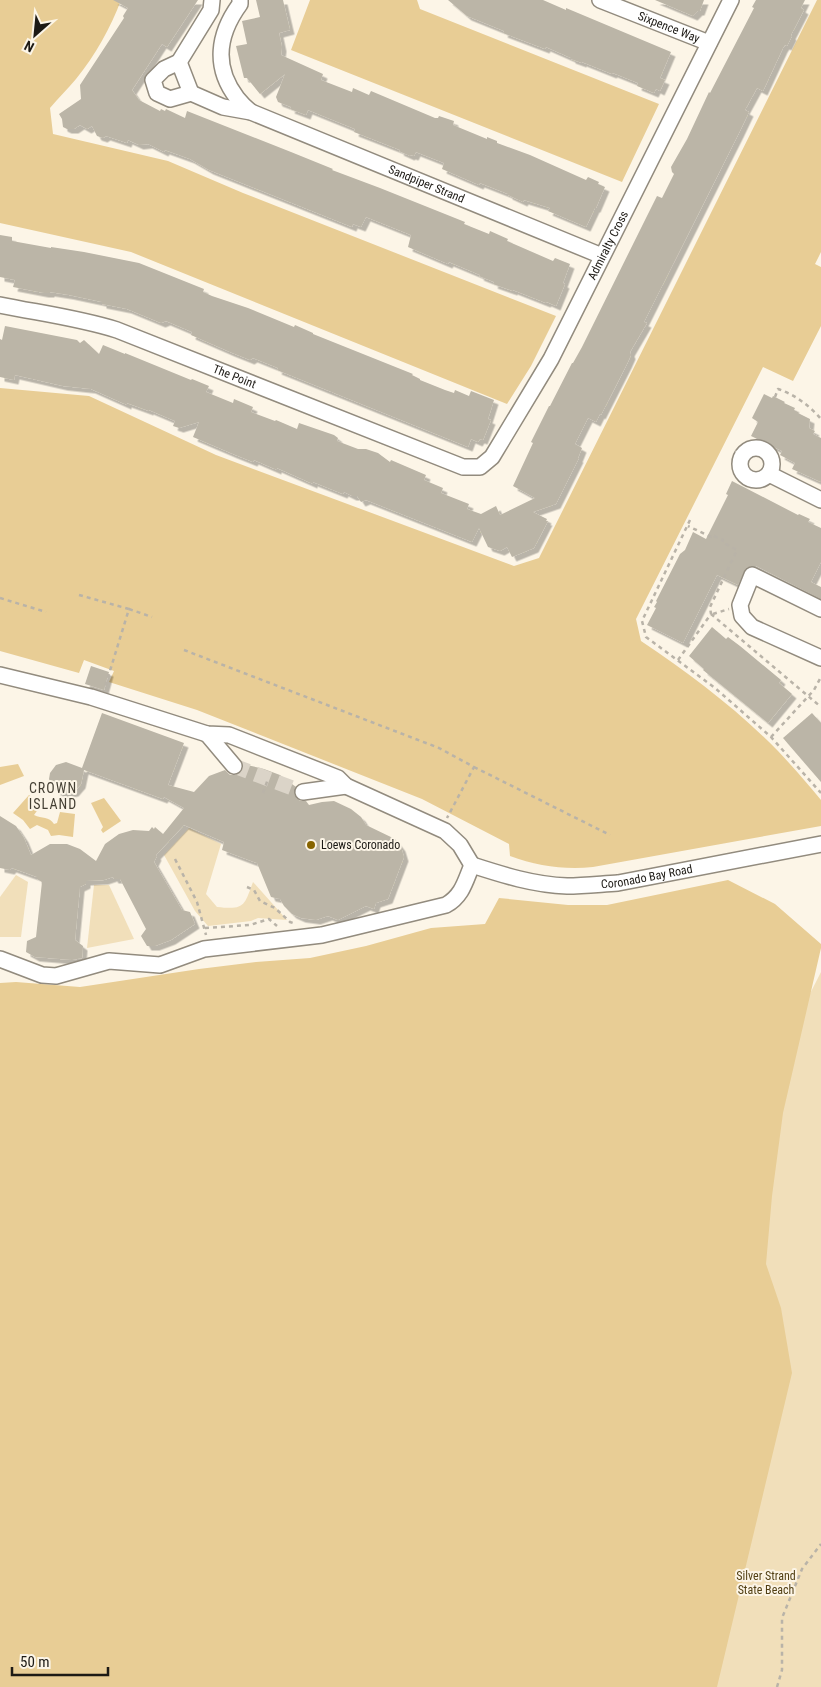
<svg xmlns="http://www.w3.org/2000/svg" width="821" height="1687" viewBox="0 0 821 1687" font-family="'Roboto Condensed',sans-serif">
  <defs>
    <filter id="shadow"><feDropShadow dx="4.5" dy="4.5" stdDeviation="0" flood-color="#0004"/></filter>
  </defs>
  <rect width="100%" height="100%" fill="#fcf5e7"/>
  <g fill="#f1dfba">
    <path d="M189,828L221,844L206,894L217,907C245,910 244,906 253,882L287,920L258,918L251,921L208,926L195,911L164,855Z"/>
    <path d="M16,875L28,882L21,937H0V897Z"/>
    <path d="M94,885H109L134,939L87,948Z"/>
    <path d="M821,972V1687H710L756,1338L787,1039Z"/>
  </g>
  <g fill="#e8cd95">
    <path d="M0,0H121C111,27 95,56 76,79C68,89 58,98 50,108L53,134L168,161L243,193L556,316L531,366L507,404L131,252L0,223Z"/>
    <path d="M310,0H417L420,9L659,104L622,182L291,50Z"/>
    <path d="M817,0H821V252L815,264L821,267V326L793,381L763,367L636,619L641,641C690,674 737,709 778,751C793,767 807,783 821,800V826L593,867C565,870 537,866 510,856L509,844L422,799L197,710L109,682L114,671L84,660L79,673L0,651V388L89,396L216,455L514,566L539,558Z"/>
    <path d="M18,764L24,776L0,785V767Z"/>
    <path d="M29,795L41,805L34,815C42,819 49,816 54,824L57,823L60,812L75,814L73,837L59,835L51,836L48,830L37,825L30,829L23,820L13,813Z"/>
    <path d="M104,798L121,821L103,833L101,830L103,827L91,803Z"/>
    <path d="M728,880L775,904L821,944V948L783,1113L772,1196L766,1264L781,1308L792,1373L717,1687H0V983L16,982L80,987L199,969L256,962L310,958L366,946L431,928L485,924L499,898L568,905H607Z"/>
  </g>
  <g fill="#bbb5a7" filter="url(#shadow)">
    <path d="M113,0H198L167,47L162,44L132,90L139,100L160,111L161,109L165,111L166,109L185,118L187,111L291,152L333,169L332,170L380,188L465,222L464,224L489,234L490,231L508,239L507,241L553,261L555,258L570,264L563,283L565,284L556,306L547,302L546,303L513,290V291L493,284L494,282L479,276L480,275L449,262L448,264L408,247L411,235L366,217L361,227L353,224L352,227L209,170L190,159L165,150L164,152L148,144L139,145L128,140L127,143L106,136L103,138L97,136L92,126L87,129L80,125L74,129H67L63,127L62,119L59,114L81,99L80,85L124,18L123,16L128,8Z"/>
    <path d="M256,0H283L290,30L279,33L282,47L281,55L323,74L321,80L352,92L353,88L369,95L371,91L435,118H438L439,116L454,121L453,125L487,139V137L497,141V143L530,155L586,180L588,177L599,182L598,184L605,187L596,208H595L586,227L548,211L550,208L524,200L523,202L508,195V194L480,183L479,185L442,169L444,163L416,152L414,156L411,155L410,156L399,151L400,150L354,132L355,129L308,110L306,115L290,109L291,107L278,102L276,97L285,74L260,94L247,78H244L236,46L247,44L242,21L260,17Z"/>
    <path d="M448,0H543L566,10V8L671,52L660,78L665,80L660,91L656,89L654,93L637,86L638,83L613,73L612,74L582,62V63L571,59V58L546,47L545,49L503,33L504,31L467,16Z"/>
    <path d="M655,0H704L700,11H698L693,16Z"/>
    <path d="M756,0H805L801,8L804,10L791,35L792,36L787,46L785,45L783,48L763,91L757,88L745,110L749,112L739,133L644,322L647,323L630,352L631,355L627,364L601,415L600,414L596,422L588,418L575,444L582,448L578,458H579L556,504L533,512L547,519L546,521H548L534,548L512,557L507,547L500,551L488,547L479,528L472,542L366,500L361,502L357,496H352L344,492L343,494L313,482V484L277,468V470L254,460L253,462L233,454L193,437L199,422L179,428L173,426L175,421L149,410V411L127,403V405L91,389L63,386L15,375L14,380L0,377V339L2,340L5,326L77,340L80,343L84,340L99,354L103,345L125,354V353L191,380L192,379L209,386L206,392L233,403L234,399L253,407L251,412L275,421L276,420L297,429L299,423L334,435L338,438L337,441L358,449H366L378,453L390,462L391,460L426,475L424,480L443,488L441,493L469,504L467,509L481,514L496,506L500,515L535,498L513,486L533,443L531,442L549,406H550L572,363H573L582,347L646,218L657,196L662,198L674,174L672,172L671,167L687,139L709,92L710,93L754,8L752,7Z"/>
    <path d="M0,235L12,237V241L51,248V247L84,252L139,263L204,289L203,292L212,296L248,308L294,327L295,325L313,333V334L413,374L412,375L420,379V380L445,390L454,393L455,390L469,396L471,391L494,400L488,419L491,420L483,440L480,439L478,442L471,439L468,447L277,370L278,368L253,358L250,360L230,352L191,335L192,332L166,321L161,323L127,309L102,304V302L69,295L50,292V293H44L13,287L15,280L0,277Z"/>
    <path d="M764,394L772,398L773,396L785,402L784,403L795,408L794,410L798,412V413L810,419L809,428L815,431L813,434L821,438V482L792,469L795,463L780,455L782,451L751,436L758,422L752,418Z"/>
    <path d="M732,481L798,515L799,514L810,519L808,522L821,528V562L811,582L821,587V599L756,566H751L746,568L738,585L717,575L683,643L647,625L656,608L654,607L657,602L656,601L680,554L685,550L693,532L706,539L728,495L726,494Z"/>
    <path d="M712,627L726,639L728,637L740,646L781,680L779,683L792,694L768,723L703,670L704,669L689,656Z"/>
    <path d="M91,666L109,672L104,690L85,684Z"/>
    <path d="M102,713L184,743L168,785L194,792L209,776L225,770L230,775H236L240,773L243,766L247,765L264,769L280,775L296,787L294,793L296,798L300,801H306L309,805L322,802L334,801L351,809L361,817L366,825L395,839L401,847L404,857L388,899L376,903L374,909L366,906L338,920L328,916L316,920L301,918L292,914L284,906L280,899L271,897L257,863L222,850L224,842L184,825L156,855L157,856L154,862L182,910L190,912L195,924L171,940L155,946H147L141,936L146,929L120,879H114L113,877L104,880L86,881V884L80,887L75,940L83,946L82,958L72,960L35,957L26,952L27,941L36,937L42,882L37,879V877L12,868L10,870L0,868V816L16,826L24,838L31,855L50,844H67L80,849L96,861L105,844L119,834L133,830L149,831L152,827L154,829L155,827L163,834L184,808L164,797L163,799L84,770L81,784L74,792L63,794L53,789L49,779L50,773L56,765L66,762L82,768Z"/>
    <path d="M812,713L821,723V782L783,738Z"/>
  </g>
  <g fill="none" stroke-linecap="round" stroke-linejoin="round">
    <path stroke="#dbd4c8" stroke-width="15" stroke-dasharray="15 8" stroke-linecap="butt" d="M234,766L303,792"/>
    <defs>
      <g id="minor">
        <path id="s1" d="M212,0L211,10L179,62L164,69L153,80L157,93L170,99L191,93L223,107L251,112L602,256"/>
        <path d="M240,0V4C218,34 213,67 237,98C241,103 246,108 251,112"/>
        <path id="s2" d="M600,0L709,43"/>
        <path d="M179,62L191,93"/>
        <path id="s3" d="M0,305C39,313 79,318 117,330L463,467H480L492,457L551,359L731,0"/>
        <circle cx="756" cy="464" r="16"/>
        <path d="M769,474L821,500"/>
        <path d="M821,609L752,575L740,605L742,616L752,627L821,658"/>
        <path d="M0,675L91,697L207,734L229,735L338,778L346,786L445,831L460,845L472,865"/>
        <path d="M207,734L234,766"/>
        <path d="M303,792L346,786"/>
        <path id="s4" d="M472,865C503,875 534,885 567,886C584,886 601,884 618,883L821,844"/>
        <path d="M0,959L42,975L56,976L109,961L160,965L204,949L322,935L446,905C462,896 465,882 472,865"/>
      </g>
    </defs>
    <use href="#minor" stroke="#928b7e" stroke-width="18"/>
    <g stroke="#b9b3a8" stroke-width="2.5" stroke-dasharray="4 4" stroke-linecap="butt">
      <path d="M775,397L778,389C794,394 810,406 821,419"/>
      <path d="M735,451L742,455"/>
      <path d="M690,520L642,621L646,637L715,688L771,737L821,793"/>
      <path d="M79,595L129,609L105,687"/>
      <path d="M0,598L46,612"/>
      <path d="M129,609L152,617"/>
      <path d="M711,614L821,707"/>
      <path d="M713,614L729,609"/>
      <path d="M184,650L439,748L474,767L447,818"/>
      <path d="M678,660L711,614L710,607L737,550L722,542L723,540L712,535L711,537L688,526"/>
      <path d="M771,737L814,690L821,677"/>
      <path d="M474,767L610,835"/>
      <path d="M263,793L268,779"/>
      <path d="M175,859L197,902L206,935"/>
      <path d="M247,887L254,890L260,901L275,908L290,922L296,924"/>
      <path d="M205,928L250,925L269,919L277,926"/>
      <path d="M777,1687L782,1670V1618L802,1569L821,1544"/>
    </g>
    <use href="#minor" stroke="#fff" stroke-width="15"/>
  </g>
  <circle fill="#876400" stroke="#fcf5e7" stroke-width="2" cx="311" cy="845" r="5"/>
  <g text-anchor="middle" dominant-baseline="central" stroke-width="4" stroke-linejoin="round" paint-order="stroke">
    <g font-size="12" fill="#1d1a15" stroke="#fcf5e7">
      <text stroke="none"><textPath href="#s2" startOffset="74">Sixpence Way</textPath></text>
      <text stroke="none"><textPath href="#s1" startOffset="406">Sandpiper Strand</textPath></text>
      <text stroke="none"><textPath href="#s3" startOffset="766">Admiralty Cross</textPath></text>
      <text stroke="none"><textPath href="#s3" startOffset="246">The Point</textPath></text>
      <text stroke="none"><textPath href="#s4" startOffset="178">Coronado Bay Road</textPath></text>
    </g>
    <g font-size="12" fill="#1d1a15" stroke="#fcf5e7" text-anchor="start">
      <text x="321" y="845">Loews Coronado</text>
    </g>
    <g font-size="12" fill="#513f13" stroke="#fcf5e7">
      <text x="766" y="1576">Silver Strand<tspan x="766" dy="14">State Beach</tspan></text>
    </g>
    <g font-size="14" letter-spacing="1" fill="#443f33" stroke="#fcf5e7">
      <text x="53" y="788">CROWN<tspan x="53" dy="16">ISLAND</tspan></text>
    </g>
  </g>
  <g transform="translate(35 35) rotate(207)" stroke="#fcf5e7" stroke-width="4" paint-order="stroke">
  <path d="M0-4L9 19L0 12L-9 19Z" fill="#1d1a15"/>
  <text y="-8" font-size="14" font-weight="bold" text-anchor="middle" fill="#1d1a15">N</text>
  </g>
  <path d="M12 1667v8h96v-8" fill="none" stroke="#1d1a15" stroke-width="2.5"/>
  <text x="20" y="1667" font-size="15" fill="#1d1a15" stroke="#fcf5e7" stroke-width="4" paint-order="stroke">50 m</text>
</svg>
